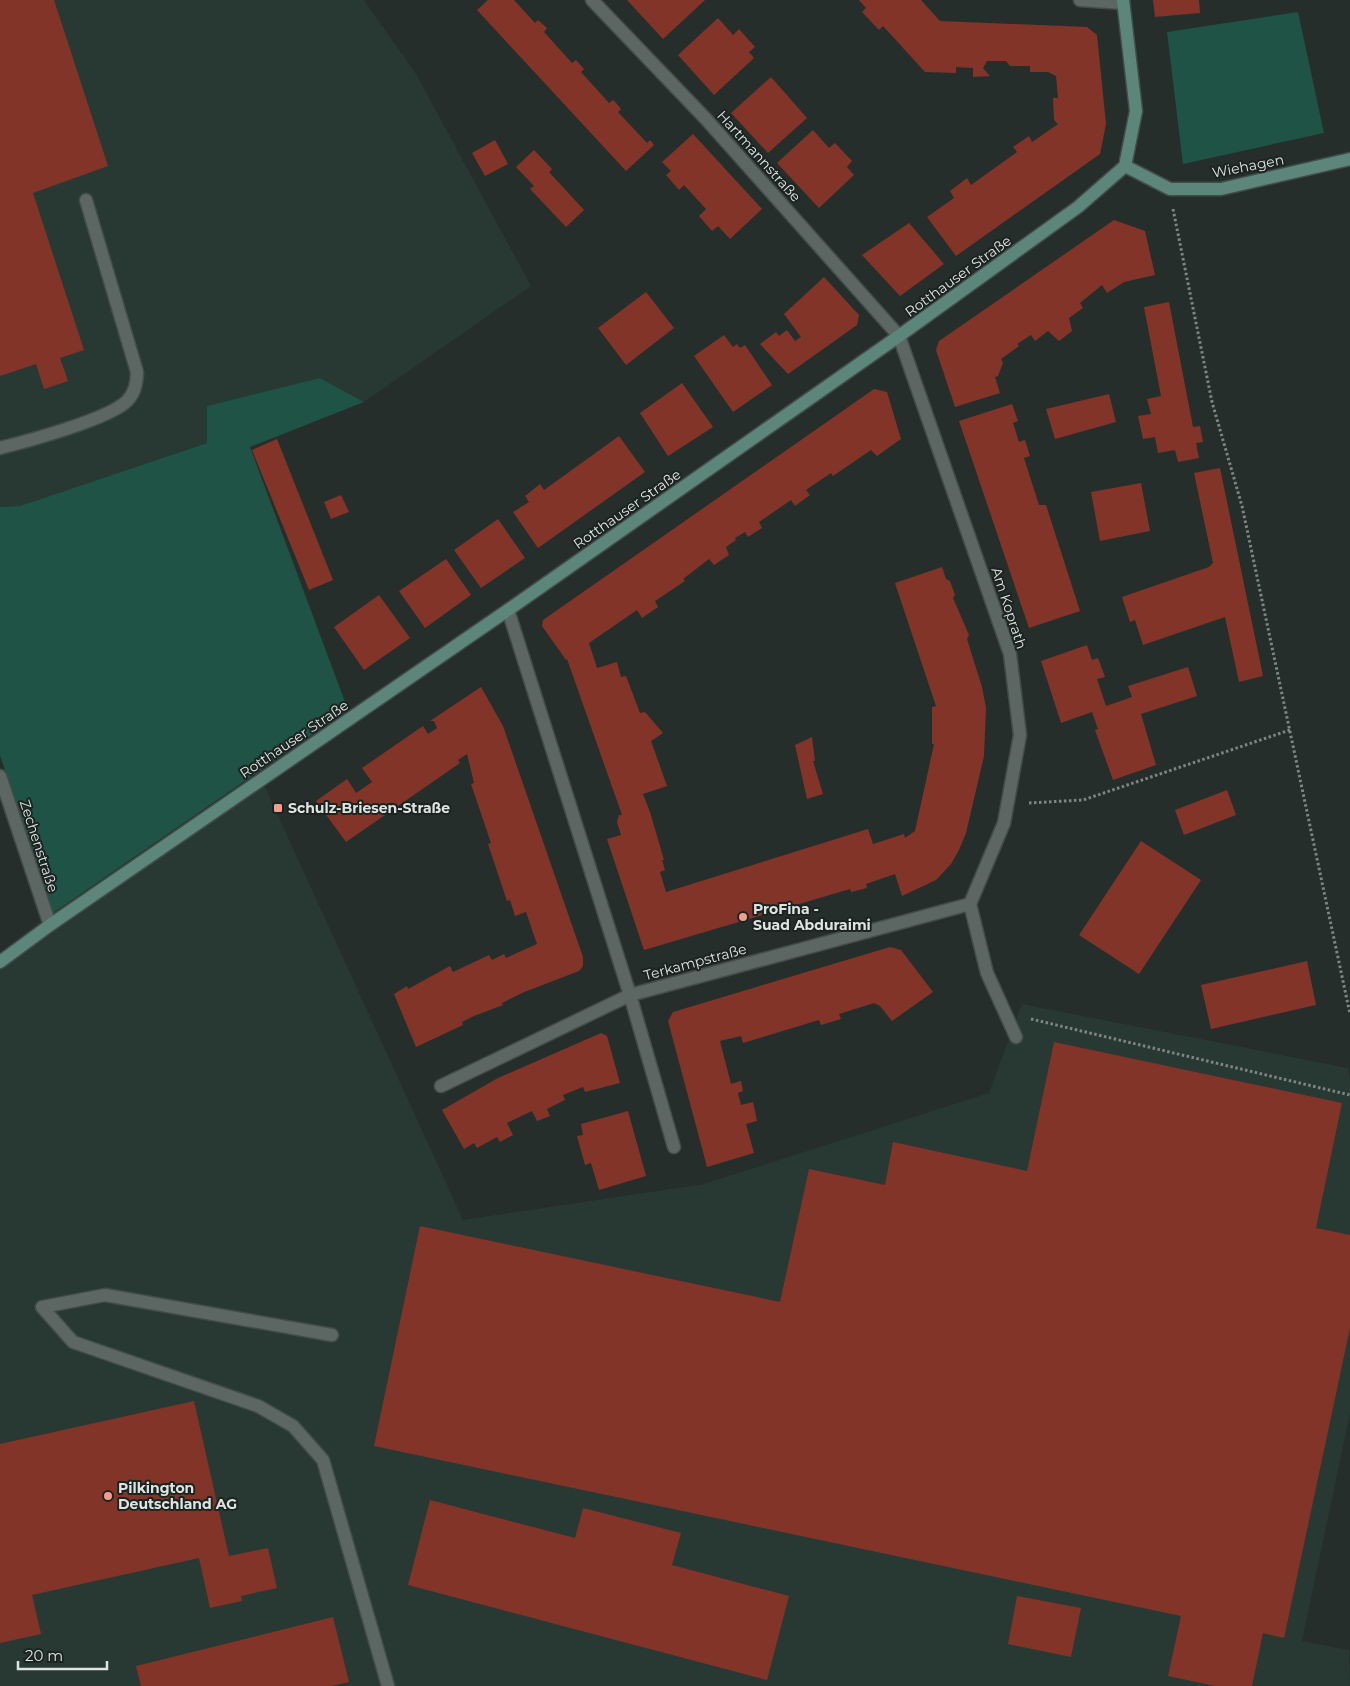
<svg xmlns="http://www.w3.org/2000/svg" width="1350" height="1686" viewBox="0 0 1350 1686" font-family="Montserrat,sans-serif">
  <rect width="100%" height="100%" fill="#252e2b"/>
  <g fill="#283833">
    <path d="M0,0H364L416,74L531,286L364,402L320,378L208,406L207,443L20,506L0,507Z"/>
    <path d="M264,785L463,1220L704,1184L989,1093L1022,1004L1348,1068L1350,1080V1413L1302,1641L1349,1650L1350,1686H0V969L49,932Z"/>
  </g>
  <g fill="#1f5345">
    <path d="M1298,12L1324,133L1183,164L1167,32Z"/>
    <path d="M320,378L364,402L250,447L348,710L53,913L0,755V507L20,506L207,443V406Z"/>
  </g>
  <g fill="#833428">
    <path d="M0,0H54L108,166L33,193L84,350L60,358L68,381L44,389L36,364L0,376Z"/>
    <path d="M488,0H514L535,23L538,20L547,28L544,32L572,63L576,60L584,69L581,72L609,103L613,100L617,104L621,109L618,112L647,143L650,140L654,145L626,171L477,10Z"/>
    <path d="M627,0H705L663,39Z"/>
    <path d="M859,0H921L940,21L1087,27L1097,35L1106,124L1100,154L956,256L927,217L954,198L950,191L967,178L971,185L1017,152L1013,147L1029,136L1032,142L1058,124L1054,120L1053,98H1058L1056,76L1048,72H1030V66H1010L1006,61H987L983,68L990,76L973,77V68L956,67V73L925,72L883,26L879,30L862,12L866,8Z"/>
    <path d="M1153,0H1199L1200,13L1155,17Z"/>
    <path d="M718,18L733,35L739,29L755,47L749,52L754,58L714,95L678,55Z"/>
    <path d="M771,77L807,118L768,153L731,113Z"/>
    <path d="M813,130L829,148L835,143L852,161L847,167L854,175L819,208L777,163Z"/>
    <path d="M693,134L762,209L730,239L718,226L712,231L699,216L706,209L684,185L679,190L666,175L671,171L662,162Z"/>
    <path d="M495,140L508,164L485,176L472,153Z"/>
    <path d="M534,150L552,169L549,172L584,210L566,227L530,189L534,186L516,167Z"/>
    <path d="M1114,220L1145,231L1155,275L1124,282L1107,293L1102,285L1080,303L1083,308L1069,318L1072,331L1059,341L1048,331L1035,341L1031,335L1017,344L1019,346L1001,359L1003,363L998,376L995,377L1000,393L955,407L936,350L939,341Z"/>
    <path d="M909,223L944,264L900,296L862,255Z"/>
    <path d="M824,277L859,315L857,325L788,374L760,344L776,332L779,336L787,330L795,341L801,337L784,314Z"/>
    <path d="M646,292L674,328L626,365L598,328Z"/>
    <path d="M1169,302L1193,427L1200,426L1203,442L1196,443L1199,458L1178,462L1175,450L1158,453L1155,437L1143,439L1138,416L1151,414L1147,399L1161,396L1144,307Z"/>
    <path d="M724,335L733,347L737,344L740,348L745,345L772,385L733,412L694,356Z"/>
    <path d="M682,383L713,427L668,456L640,413Z"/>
    <path d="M874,389L887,392L901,439L877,456L871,450L833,476L831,473L806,490L810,495L795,506L791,500L759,522L762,528L748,537L745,532L735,538L736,540L726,547L729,555L714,565L709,559L683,579L685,581L655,601L658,607L642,618L637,610L589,643L597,668L617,662L621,677L626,676L640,713L645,712L663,733L651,741L667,786L643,794L650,812L664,860H662L665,870L660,872L666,892L868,829L873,844L904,834L905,838L915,831L934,744H932V707L936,706L895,583L942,567L946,579L950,581L955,595L953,598L969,635L967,639L982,687L986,708L984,756L966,833L959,850L951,864L936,880L902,896L895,874L866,884L867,888L851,892L850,889L644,950L607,839L621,835L617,822L619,815H622L567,659L566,660L542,626L543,620Z"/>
    <path d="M1109,394L1116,422L1055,439L1046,409Z"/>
    <path d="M1012,404L1018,421L1013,423L1019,442L1025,440L1030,456L1024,458L1039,505H1046L1080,611L1029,628L959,421Z"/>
    <path d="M619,436L645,472L538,548L513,512L529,502L525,496L540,484L544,490Z"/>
    <path d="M277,439L333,580L309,590L252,450Z"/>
    <path d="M1220,468L1263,676L1239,682L1225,617L1143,645L1135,620L1130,622L1122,597L1209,567L1213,563L1194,473Z"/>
    <path d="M1141,483L1150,531L1100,541L1091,492Z"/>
    <path d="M341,495L349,512L331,519L324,502Z"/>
    <path d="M498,519L525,558L481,588L454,550Z"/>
    <path d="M446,559L471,595L425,628L399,591Z"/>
    <path d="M379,595L410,638L364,670L334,627Z"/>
    <path d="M1087,645L1092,660L1098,658L1105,677L1097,679L1106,706L1132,697L1128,686L1188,667L1197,696L1141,714L1156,765L1113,780L1095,730L1098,729L1092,712L1061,723L1041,661Z"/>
    <path d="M481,687L503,726L583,957V966L579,971L522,993L502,1003L503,1005L474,1016L462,1022L463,1025L416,1047L394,994L407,986L408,989L450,966L453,972L489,955L492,960L504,954L506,958L537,944L526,912L515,916L510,900L507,901L488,844L491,843L471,784L474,783L467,754L458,760L460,763L346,842L316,801L347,779L356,793L372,782L362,768L423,726L428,734L437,728L434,721H430Z"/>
    <path d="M812,737L815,761H813L823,794L807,799L795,745Z"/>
    <path d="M1227,790L1236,815L1184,835L1175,810Z"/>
    <path d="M1141,841L1201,880L1139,974L1079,935Z"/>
    <path d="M890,947L901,950L933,992L892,1021L880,1006L874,1003L839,1014L841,1019L821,1025L819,1020L743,1043L741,1036L720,1041L731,1084L741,1081L743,1091L738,1093L741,1105L753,1102L757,1121L746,1124L754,1153L707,1167L668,1021L673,1012Z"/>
    <path d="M1307,961L1316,1005L1211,1029L1201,985Z"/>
    <path d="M601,1033L607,1036L620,1083L585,1092L583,1087L563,1095L565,1100L547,1109L550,1116L537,1121L532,1111L507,1123L513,1135L500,1142L497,1137L477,1148L474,1143L464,1149L442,1110L498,1078Z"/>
    <path d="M1054,1042L1342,1103L1316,1228L1350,1235V1328L1284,1638L1263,1633L1252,1686H1215L1168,1676L1181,1616L374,1446L420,1226L780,1302L809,1169L885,1185L893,1142L1027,1171Z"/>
    <path d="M628,1111L646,1176L599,1190L591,1163L585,1165L577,1136L583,1135L581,1124Z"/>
    <path d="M194,1401L229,1556L268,1548L277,1588L241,1596L242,1601L210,1608L199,1558L32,1595L41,1634L0,1643V1444Z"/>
    <path d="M430,1500L575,1538L583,1508L681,1533L672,1565L789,1596L767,1680L408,1585Z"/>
    <path d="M1017,1596L1081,1608L1071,1657L1008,1644Z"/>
    <path d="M333,1617L349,1682L331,1686H141L136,1666Z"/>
  </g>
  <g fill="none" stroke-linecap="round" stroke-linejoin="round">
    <defs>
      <g id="service">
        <path d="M0,448C28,441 109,419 127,401C135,393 137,383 137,372L86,200"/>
        <path d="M332,1335L105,1295L42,1307L73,1342L258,1406L293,1426L323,1460L388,1686"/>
      </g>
      <g id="minor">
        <path d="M592,0L705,118L899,336L1010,654L1020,735L1004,823L970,904L987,973L1016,1037"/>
        <path d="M1080,0L1123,3"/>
        <path d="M508,610L630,995L674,1147"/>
        <path d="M0,776L50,925"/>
        <path d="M441,1086L630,995L970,904"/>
      </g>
      <g id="secondary">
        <path d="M1125,166L1170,189H1221L1350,159"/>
        <path d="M0,962L50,925L508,610L899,336L1078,207L1125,166L1136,111L1123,0"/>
      </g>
    </defs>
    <use href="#service" stroke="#434c49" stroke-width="15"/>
    <use href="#minor" stroke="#434c49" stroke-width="15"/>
    <use href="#secondary" stroke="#434c49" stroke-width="15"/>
    <g stroke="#7e8683" stroke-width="3" stroke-dasharray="2.5 2.5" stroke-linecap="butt">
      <path d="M1173,209L1212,402L1242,506L1350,1014"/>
      <path d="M1029,803L1083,800L1290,730"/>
      <path d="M1031,1019L1350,1095"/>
    </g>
    <use href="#service" stroke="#5c6663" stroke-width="12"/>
    <use href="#minor" stroke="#5c6663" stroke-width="12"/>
    <use href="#secondary" stroke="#5d867a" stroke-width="12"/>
  </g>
  <g fill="#f49d8d" stroke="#1b2421" stroke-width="2">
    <rect x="273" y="803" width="10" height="10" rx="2.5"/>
    <circle cx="743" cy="917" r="5"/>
    <circle cx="108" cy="1496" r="5"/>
  </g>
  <g text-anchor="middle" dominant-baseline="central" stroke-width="4" stroke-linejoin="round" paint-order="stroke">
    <g font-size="14" fill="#dee4e2" stroke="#1b2421">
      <text transform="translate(759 156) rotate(48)">Hartmannstraße</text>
      <text transform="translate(1248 166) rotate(-11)">Wiehagen</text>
      <text transform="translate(958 276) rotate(-36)">Rotthauser Straße</text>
      <text transform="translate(627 509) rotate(-35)">Rotthauser Straße</text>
      <text transform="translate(1009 608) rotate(72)">Am Koprath</text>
      <text transform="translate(294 739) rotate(-34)">Rotthauser Straße</text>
      <text transform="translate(39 846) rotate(72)">Zechenstraße</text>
      <text transform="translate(695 962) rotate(-15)">Terkampstraße</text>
    </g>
    <g font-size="14" font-weight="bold" fill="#dee4e2" stroke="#1b2421" text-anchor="start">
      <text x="288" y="808">Schulz-Briesen-Straße</text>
      <text x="753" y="909">ProFina -<tspan x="753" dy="16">Suad Abduraimi</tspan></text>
      <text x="118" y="1488">Pilkington<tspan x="118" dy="16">Deutschland AG</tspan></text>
    </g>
  </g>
  <path d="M18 1661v8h89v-8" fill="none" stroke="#dee4e2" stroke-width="2.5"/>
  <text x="25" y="1661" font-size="15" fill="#dee4e2" stroke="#1b2421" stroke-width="4" paint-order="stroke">20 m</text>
</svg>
